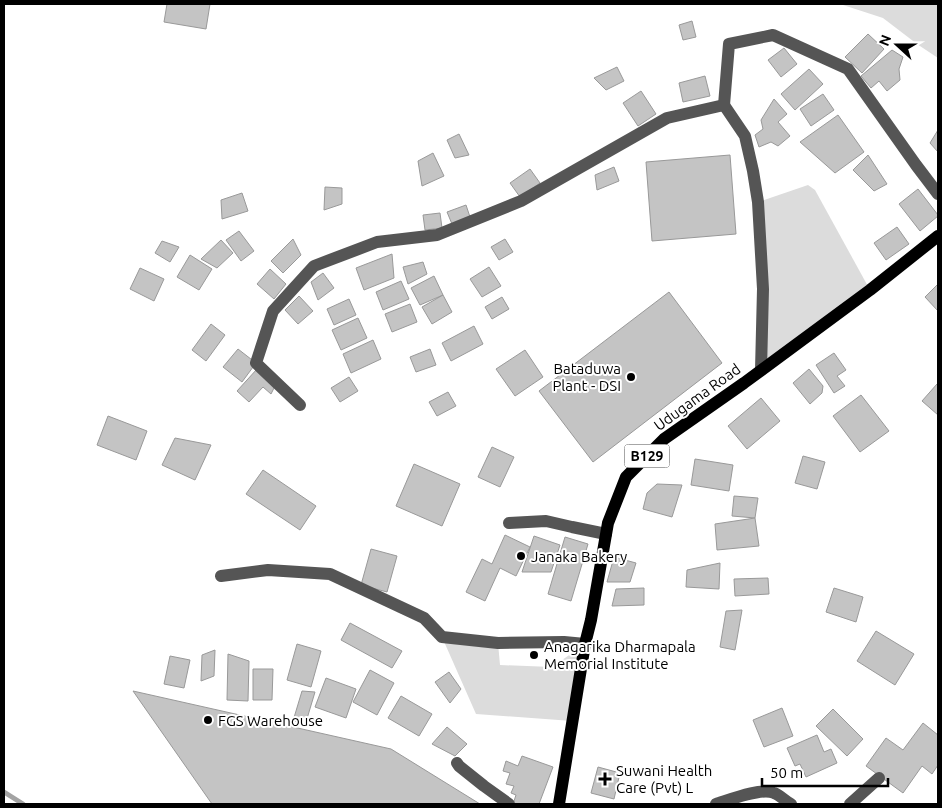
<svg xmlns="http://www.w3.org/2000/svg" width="942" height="808" viewBox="0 0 942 808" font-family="Ubuntu,sans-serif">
  <rect width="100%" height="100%" fill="#fff"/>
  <g fill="#dcdcdc">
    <path d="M840,4H938V58L917,44L883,18Z"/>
    <path d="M808,185L815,190L870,290L761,370L758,202Z"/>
    <path d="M442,637L498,643L500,665L552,667L585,644L572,721L476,714Z"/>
  </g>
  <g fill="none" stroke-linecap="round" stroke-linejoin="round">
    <path stroke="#a3a3a3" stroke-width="5" d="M4,792L23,804"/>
  </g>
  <g fill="#c4c4c4" stroke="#999">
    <path d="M167,4H210L206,29L164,22Z"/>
    <path d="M692,21L696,37L683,40L679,25Z"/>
    <path d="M868,34L884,49L862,73L845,57Z"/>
    <path d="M784,48L797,64L781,77L768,60Z"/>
    <path d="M892,50L903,57L899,69L900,80L887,91L879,81L871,88L861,76Z"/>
    <path d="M617,67L624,81L606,90L594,78Z"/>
    <path d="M809,69L823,84L795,110L781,94Z"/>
    <path d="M705,76L710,96L683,102L679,83Z"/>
    <path d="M641,91L656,114L638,126L623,103Z"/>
    <path d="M823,94L834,110L811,126L800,109Z"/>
    <path d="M774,99L787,114L778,122L790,136L778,146L771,142L759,147L755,135L763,129L761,120Z"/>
    <path d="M838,115L864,152L835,173L800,142Z"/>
    <path d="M938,130V152L930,143Z"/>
    <path d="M459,134L469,155L455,158L447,140Z"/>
    <path d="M433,153L444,176L422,186L418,161Z"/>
    <path d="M730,155L736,234L652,241L646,162Z"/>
    <path d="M868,155L887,184L874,191L853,170Z"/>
    <path d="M614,167L619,181L597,190L595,175Z"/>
    <path d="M530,169L540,183L520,197L510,183Z"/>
    <path d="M325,187L342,188V204L324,210Z"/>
    <path d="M918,189L938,215V216L920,231L899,204Z"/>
    <path d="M242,193L248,211L222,219L221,200Z"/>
    <path d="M466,205L470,217L452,224L447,212Z"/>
    <path d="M440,213L442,228L425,230L423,215Z"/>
    <path d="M897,227L909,244L886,260L874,243Z"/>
    <path d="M239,231L254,251L241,261L226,240Z"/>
    <path d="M293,239L301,255L283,273L271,261Z"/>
    <path d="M505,239L513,252L499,260L491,247Z"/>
    <path d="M221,240L233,253L217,268L201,259Z"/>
    <path d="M162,241L179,247L170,262L155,253Z"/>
    <path d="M392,254L394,278L364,290L356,268Z"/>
    <path d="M190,255L212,269L199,290L177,277Z"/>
    <path d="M423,262L427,274L408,284L403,267Z"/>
    <path d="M489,267L501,286L482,297L470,279Z"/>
    <path d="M140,268L164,279L154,301L130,289Z"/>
    <path d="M270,269L286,284L274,299L257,284Z"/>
    <path d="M323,273L334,288L318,300L311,282Z"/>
    <path d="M434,276L443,295L420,305L411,288Z"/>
    <path d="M401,281L409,299L383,310L376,292Z"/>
    <path d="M938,284V311L925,297Z"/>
    <path d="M669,292L722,363L593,462L539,391Z"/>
    <path d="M443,295L452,312L432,324L422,307Z"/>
    <path d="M299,296L313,311L298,324L285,310Z"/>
    <path d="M502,297L509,309L492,319L485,307Z"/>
    <path d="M349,299L356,315L334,325L327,309Z"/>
    <path d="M410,304L417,322L392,332L385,314Z"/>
    <path d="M358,318L367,338L341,350L332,330Z"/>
    <path d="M211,324L225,335L206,361L192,350Z"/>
    <path d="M474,326L483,344L451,361L442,343Z"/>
    <path d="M373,340L381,359L351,373L343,354Z"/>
    <path d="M238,349L256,363L242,382L223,367Z"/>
    <path d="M430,349L436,365L416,372L410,357Z"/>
    <path d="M525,350L543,377L515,396L496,369Z"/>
    <path d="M834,353L846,370L837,376L845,386L834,393L816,365Z"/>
    <path d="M257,369L275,386L271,394L263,387L249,402L237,391Z"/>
    <path d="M809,369L823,386L822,393L810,404L793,383Z"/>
    <path d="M349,377L358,391L340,402L331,388Z"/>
    <path d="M937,384L938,385V415L922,401Z"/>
    <path d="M448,392L456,406L437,416L429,402Z"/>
    <path d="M861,395L889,431L860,452L833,416Z"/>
    <path d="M761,398L780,421L747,449L728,426Z"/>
    <path d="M108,416L147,431L136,460L97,445Z"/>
    <path d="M175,438L211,445L195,480L162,465Z"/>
    <path d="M492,447L514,457L500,487L478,477Z"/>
    <path d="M803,456L825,462L817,489L795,483Z"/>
    <path d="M695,459L733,465L729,491L691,485Z"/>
    <path d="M414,464L460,484L442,526L396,506Z"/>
    <path d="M263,470L316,506L300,530L246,494Z"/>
    <path d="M657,484L682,485L672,517L643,509L647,493Z"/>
    <path d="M734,496L758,498L755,518L732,516Z"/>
    <path d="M755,518L759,546L717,550L715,524Z"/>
    <path d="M505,535L530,547L516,576L500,568L485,601L466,592L482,559L492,564Z"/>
    <path d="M534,536L560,545L551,572H522Z"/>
    <path d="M565,537L588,544L571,601L548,594Z"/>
    <path d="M371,549L397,556L387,592L361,585Z"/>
    <path d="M614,557L636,563L630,582H607Z"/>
    <path d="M720,563L719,589L686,587L687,570Z"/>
    <path d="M768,578L769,594L735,596L734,579Z"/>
    <path d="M644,588V605L612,606L616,589Z"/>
    <path d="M834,588L863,597L856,622L826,612Z"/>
    <path d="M742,610L735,650L720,647L726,611Z"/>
    <path d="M350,623L402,651L392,668L341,640Z"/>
    <path d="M876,631L914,654L895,685L857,661Z"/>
    <path d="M297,644L321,651L311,687L287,680Z"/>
    <path d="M215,650L214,676L201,681L202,655Z"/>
    <path d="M228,654L249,661L248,701L227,700Z"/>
    <path d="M170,656L190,660L184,688L164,684Z"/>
    <path d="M253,669H273L272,700H253Z"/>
    <path d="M370,670L394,683L377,715L353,702Z"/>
    <path d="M449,672L461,689L450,703L435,682Z"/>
    <path d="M326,678L356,689L346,718L315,707Z"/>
    <path d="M133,691L391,749L480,804H212Z"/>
    <path d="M302,691L315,692L306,722L293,721Z"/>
    <path d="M401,696L432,714L419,736L388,718Z"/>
    <path d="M782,708L793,736L764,747L753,720Z"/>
    <path d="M833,709L863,739L847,756L816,726Z"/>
    <path d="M923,723L938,735V765L932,774L922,766L903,793L866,766L886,738L903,750Z"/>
    <path d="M447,727L467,744L455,756L432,744Z"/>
    <path d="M817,735L824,752L831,749L837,763L806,777L800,764L795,766L787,748Z"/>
    <path d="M522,756L553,767L539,804H513L516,795L511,793L514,786L506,784L510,773L503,771L506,761L518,766Z"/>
    <path d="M598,767L620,773L614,799L591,793Z"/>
  </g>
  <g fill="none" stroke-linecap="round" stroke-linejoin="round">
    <g stroke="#555" stroke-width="12">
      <path d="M724,105L745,136L753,171L758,202L763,289L761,370"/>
      <path d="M300,405L256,363L273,311L314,266L377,242L437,235L521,201L667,118L724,105L729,44L773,35L848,69L916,165L938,194"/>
      <path d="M509,523L546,521L572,527L606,534"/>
      <path d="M221,576L268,570L330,574L424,618L442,637L498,643L564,642L585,644"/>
      <path d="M457,763L459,766L484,786L509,804"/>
      <path d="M716,804C729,800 762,787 774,793C780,795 785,801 791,804"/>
      <path d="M850,804L879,778"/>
    </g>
    <path stroke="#000" stroke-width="12" d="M559,804L585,644L591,620L608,523L626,477L664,439L744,383L870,290L938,236"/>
  </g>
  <g fill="#000" stroke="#fff" stroke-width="2">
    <circle cx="631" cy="377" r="5"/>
    <circle cx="521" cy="556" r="5"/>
    <circle cx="534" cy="655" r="5"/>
    <circle cx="208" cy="720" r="5"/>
    <path d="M602.5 771.5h5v5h5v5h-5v5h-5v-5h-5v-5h5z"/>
  </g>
  <g text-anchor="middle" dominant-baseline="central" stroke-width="4" stroke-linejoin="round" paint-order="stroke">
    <rect fill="#fff" stroke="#4c4c4c" stroke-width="1" x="624.5" y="444.5" width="45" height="23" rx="4"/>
    <g font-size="14" font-weight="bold" fill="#000">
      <text x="647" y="456">B129</text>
    </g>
    <g font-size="15" fill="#000" stroke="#fff" text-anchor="start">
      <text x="621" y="368" text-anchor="end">Bataduwa<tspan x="621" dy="17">Plant - DSI</tspan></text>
      <text x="531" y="556">Janaka Bakery</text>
      <text x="544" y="646">Anagarika Dharmapala<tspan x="544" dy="17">Memorial Institute</tspan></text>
      <text x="218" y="720">FGS Warehouse</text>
      <text x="616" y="770">Suwani Health<tspan x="616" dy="17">Care (Pvt) L</tspan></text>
    </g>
    <g font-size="15" fill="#000" stroke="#fff">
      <text transform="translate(697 397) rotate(-36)">Udugama Road</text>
    </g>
  </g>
  <rect width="942" height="808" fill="none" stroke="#000000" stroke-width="10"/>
  <g transform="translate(897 45) rotate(291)" stroke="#ffffff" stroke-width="4" paint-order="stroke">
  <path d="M0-4L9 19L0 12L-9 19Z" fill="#000000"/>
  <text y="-8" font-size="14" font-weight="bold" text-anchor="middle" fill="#000000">N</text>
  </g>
  <path d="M762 778v8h126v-8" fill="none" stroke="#000000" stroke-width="2.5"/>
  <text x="770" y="778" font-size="15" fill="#000000" stroke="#ffffff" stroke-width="4" paint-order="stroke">50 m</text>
</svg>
